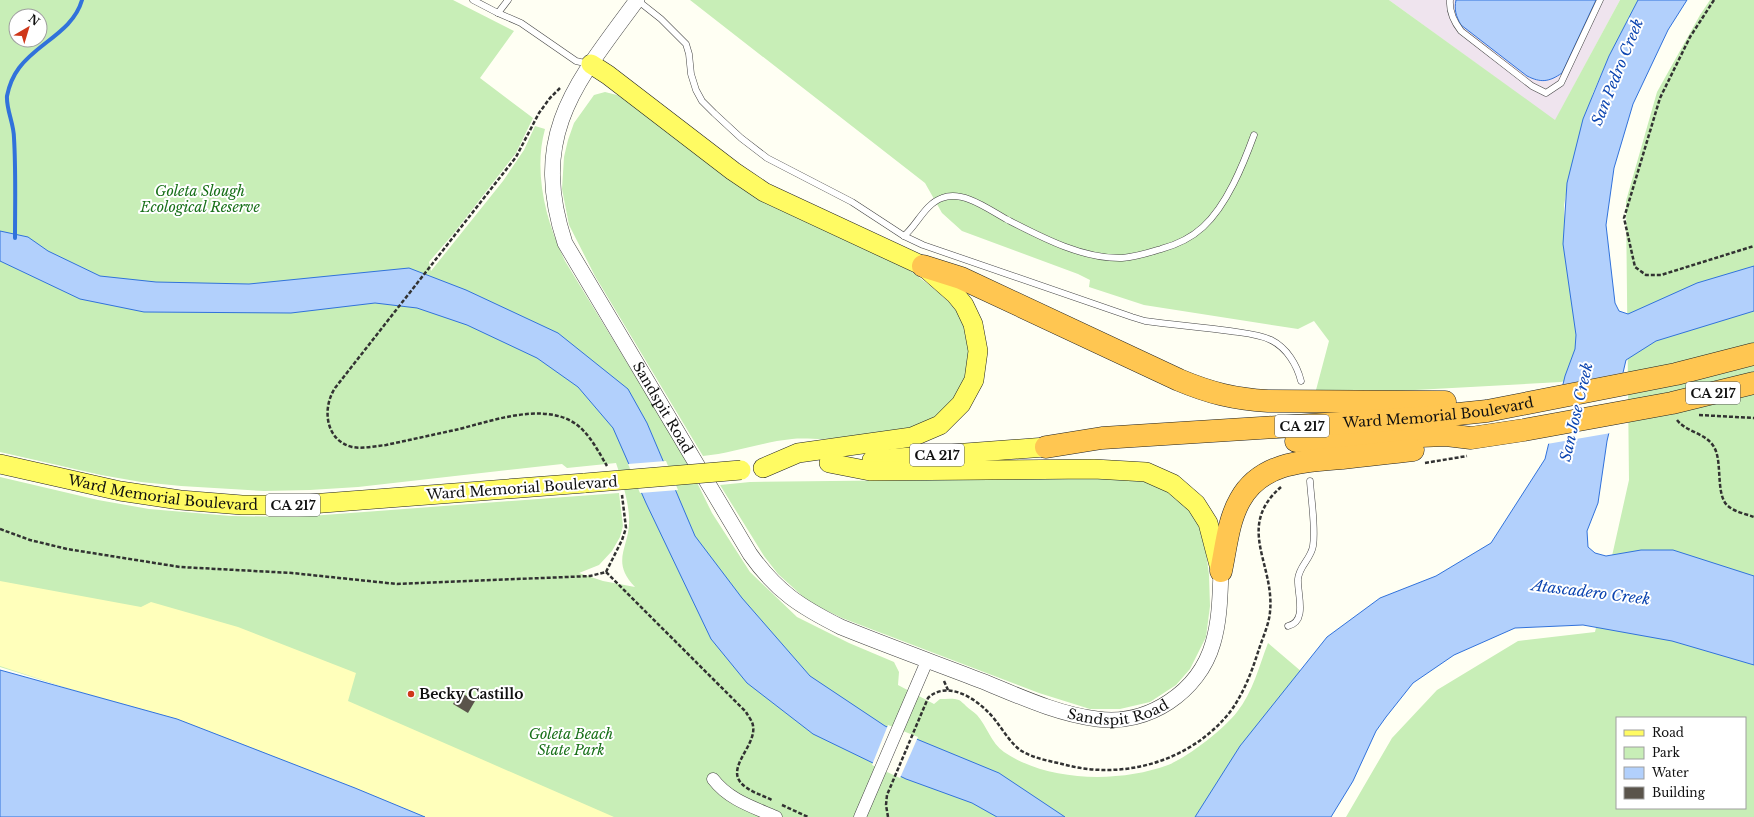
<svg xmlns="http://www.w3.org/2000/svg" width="1754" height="817" viewBox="0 0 1754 817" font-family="'Libre Baskerville',serif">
  <rect width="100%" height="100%" fill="#fffff3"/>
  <path fill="#efe4ee" d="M1389,0H1620L1555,121Z"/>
  <g fill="#c8eeb7" fill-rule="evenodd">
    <path d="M0,0H453L514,31L480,78L533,118L516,153L454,233L429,262L431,271L503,181L524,150L535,126L545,129C533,172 546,222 565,261L685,458L712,513L750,572L797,617L849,643L894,662L899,672L898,685L934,704L940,699C946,699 954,698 959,700C961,701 964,704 966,706C969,709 974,712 977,715C987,726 991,743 1004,752C1048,782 1119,783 1168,765C1188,757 1224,729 1237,712C1253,692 1259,666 1268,643L1329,695L1257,817H425L355,788L177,719L64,687L0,667V477L98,500L149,509L231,516L297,517L619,493L623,526L620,537L612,551L599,565L579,573L603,581L635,587C609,560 631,547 629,517C628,499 622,481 616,463L567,468L562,464L358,487L310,490L264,491L181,486L141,482L101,475L0,452ZM16,16H40V40H16Z"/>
    <path d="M690,0H1389L1555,120L1620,0H1640L1609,57L1593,93L1569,179L1564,205L1565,247L1581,328L1568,380L1561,382L1378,392L1316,390L1329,341L1314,321L1298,329L1144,305L1089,287L1090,280L1078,274L962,231L942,213L925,183Z"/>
    <path d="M1710,0H1754V817H1346L1392,738L1437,690L1518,641L1595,632L1629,480L1626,201L1657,92L1700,15ZM1617,718H1745V808H1617Z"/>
    <path d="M605,92L617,95L915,274C931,287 951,300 961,318C984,359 958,412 916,426C907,429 897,429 889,431C867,434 845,438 823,439C813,439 802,438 792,439C762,442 733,453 703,456L595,276L569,225L562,189L564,157L568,140L574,123L594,95Z"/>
    <path d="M1108,478L1138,479L1163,487L1185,504L1198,524L1205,545L1209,575L1210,606L1206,637L1190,669L1176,685L1150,702L1120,709H1090L1039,693L842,618L809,602L778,574L764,556L720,485L750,482Z"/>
  </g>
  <path fill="#ffb" d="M0,581L141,607L151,602L238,627L356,673L348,701L614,817H425L355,788L177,719L64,687L0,666Z"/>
  <g fill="#b2d0fc" stroke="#3172db">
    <path d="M1456,0H1596L1562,73C1549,82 1541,83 1527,76L1461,25C1456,16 1454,10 1456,0Z"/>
    <path d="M1638,0H1687L1668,30L1633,104L1614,168L1606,225L1615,303L1619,311L1628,314L1697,283L1754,266V311L1656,341L1626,360L1607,441L1598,503L1587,531L1588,547L1595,553L1606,556L1641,550H1673L1754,576V665L1672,641L1583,625L1515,628L1454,655L1413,683L1386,717L1376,731L1353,781L1331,817H1195L1240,746L1327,637L1380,598L1436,576L1491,543L1545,459L1565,376L1575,349L1576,335L1563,244L1567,183L1583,119L1609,56Z"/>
    <path d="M0,231L28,237L48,251L100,276L156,282L249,284L409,268L466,290L558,333L628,389L647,423L695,536L742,598L810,676L885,726L999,773L1065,817H997L972,803L906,779L813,734L747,683L711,639L646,503L613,428L578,387L537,358L467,325L417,308L375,303L291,313L144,312L80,299L0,261Z"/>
    <path d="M0,670L177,719L355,788L425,817H0Z"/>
  </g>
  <g fill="#fffff3">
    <path d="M1626,372L1611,433L1547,444L1561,385Z"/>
    <path d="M666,461L678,490L640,493L628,464Z"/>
    <path d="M888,725L918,737L900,778L872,765Z"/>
  </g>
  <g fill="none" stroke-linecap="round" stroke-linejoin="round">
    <path stroke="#3172db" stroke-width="4" d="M15,238C15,205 16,171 14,138C14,124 6,109 7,96C9,86 13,76 19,68C37,43 73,32 82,0"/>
  </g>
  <path fill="#5a544b" d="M460,692L475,701L468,713L453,704Z"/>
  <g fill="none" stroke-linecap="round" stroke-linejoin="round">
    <defs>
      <g id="service">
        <path d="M473,0L498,13L508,0"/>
        <path d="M637,0L661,19L686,44L689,54L691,74L696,90L702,101L714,113L741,138L767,158L852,202L904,236L923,245L1132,317L1145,321C1173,325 1202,327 1230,331C1243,333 1259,334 1271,340C1287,348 1297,365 1301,381"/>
        <path d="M1450,0C1449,12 1454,22 1461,31L1532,86L1546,93L1561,83L1600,0"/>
        <path d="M498,13L521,23L576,61L589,64"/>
        <path d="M904,236C917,225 925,204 942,198C963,190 988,209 1006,219C1041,237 1082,259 1122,258C1136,257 1148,253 1161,249C1176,245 1191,238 1203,227C1227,205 1243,165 1254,135"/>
        <path d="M1288,626C1308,622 1297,593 1298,579C1299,566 1311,559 1313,546C1316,528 1311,499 1310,481"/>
      </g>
      <g id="minor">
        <path d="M713,779C729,800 753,807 776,817"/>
        <path d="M860,817L927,661"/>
      </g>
      <g id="tertiary">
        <path id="s1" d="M637,0C576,83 529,134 565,243L750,554C777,592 801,607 841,627C888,646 935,663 982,681C1019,696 1057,714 1097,719C1148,726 1199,692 1213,643C1220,619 1220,595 1221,571"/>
      </g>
      <g id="primary">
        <path d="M591,64L608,75L733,171L764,192L923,266L955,294L964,305L973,324L978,351L974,380L961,404L940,425L912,437L798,453L763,468"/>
        <path d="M872,460L1046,447"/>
        <path d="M829,463L870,471L1094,469L1146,472L1173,484L1196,504L1208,523L1220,569"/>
        <path id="s2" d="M0,464L120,491L180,500L242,505H297L585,483"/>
      </g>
      <g id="motorway">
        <path d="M923,266L961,278L1179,380C1210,393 1234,399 1268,401L1445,402"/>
        <path d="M1296,441L1446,435L1471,438L1524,430L1672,403L1754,383"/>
        <path id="s3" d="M1046,447L1102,438L1419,418L1487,411L1676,374L1754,354"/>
        <path d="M1221,571C1226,548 1228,521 1240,500C1261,462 1304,461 1342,458C1366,455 1389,453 1413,450"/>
      </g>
    </defs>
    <use href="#service" stroke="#434343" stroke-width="7"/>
    <use href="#minor" stroke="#434343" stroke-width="13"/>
    <use href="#tertiary" stroke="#434343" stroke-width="16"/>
    <use href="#primary" stroke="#212121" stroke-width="20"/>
    <use href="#motorway" stroke="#212121" stroke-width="23"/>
    <g stroke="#323232" stroke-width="2.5" stroke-dasharray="4 2" stroke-linecap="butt">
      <path d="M1714,0L1690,37L1660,98L1624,218L1635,267L1646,275H1661L1754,246"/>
      <path d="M560,88L550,98L539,113L516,157L335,388C322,408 325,440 352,447C363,449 375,446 386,445C409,440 432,435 455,430C489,422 538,403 571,421C588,430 598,451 607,466"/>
      <path d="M1699,415L1754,418"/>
      <path d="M1677,420C1686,432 1706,433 1714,447C1723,462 1715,495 1728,506C1735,512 1746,514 1754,517"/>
      <path d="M1425,463L1467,456"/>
      <path d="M0,529L30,540L67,549L180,567L292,573L397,584L590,576L606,572L746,712C748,716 753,722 753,726C757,747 720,771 747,788C754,793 764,796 772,800"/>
      <path d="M606,572L622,540L626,528L622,495"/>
      <path d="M944,681L948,690"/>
      <path d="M782,805L808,817"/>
      <path d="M888,817L886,805L887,795L928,698C946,681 972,696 987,711C999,722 1007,740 1020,750C1034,759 1051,761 1066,765C1125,780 1191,761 1230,712C1244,693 1252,671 1259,649C1263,637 1269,624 1270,612C1275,564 1235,527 1281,487"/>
    </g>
    <use href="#service" stroke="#fff" stroke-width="6"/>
    <use href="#minor" stroke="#fff" stroke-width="12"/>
    <use href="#tertiary" stroke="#fff" stroke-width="15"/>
    <use href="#primary" stroke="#fffb63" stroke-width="19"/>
    <use href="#motorway" stroke="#ffc651" stroke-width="22"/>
    <defs>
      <path id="primary-bridge" d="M585,483L741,470"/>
    </defs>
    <use href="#primary-bridge" stroke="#212121" stroke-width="20" stroke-linecap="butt"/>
    <use href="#primary-bridge" stroke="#fffb63" stroke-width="19"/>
  </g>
  <circle fill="#cf3719" stroke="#fff" stroke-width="1.5" cx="411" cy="694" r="4"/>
  <g text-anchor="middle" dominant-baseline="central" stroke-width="4" stroke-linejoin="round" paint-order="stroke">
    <g fill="#fff" stroke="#585858" stroke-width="1">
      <rect x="1686" y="382" width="54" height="22" rx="3"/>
      <rect x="1275" y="415" width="54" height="22" rx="3"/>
      <rect x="910" y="444" width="54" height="22" rx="3"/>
      <rect x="266" y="494" width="54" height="22" rx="3"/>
    </g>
    <g font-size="13" font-weight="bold" fill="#101010">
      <text x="1713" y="393">CA 217</text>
      <text x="1302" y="426">CA 217</text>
      <text x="937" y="455">CA 217</text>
      <text x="293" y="505">CA 217</text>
    </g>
    <g font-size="14" font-style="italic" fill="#187019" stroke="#fff">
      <text x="200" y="191">Goleta Slough<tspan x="200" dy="16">Ecological Reserve</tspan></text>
      <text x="571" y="734">Goleta Beach<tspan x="571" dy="16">State Park</tspan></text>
    </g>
    <g font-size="14" fill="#101010" stroke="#fff">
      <text stroke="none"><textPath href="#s1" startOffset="459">Sandspit Road</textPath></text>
      <text stroke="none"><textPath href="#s3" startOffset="394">Ward Memorial Boulevard</textPath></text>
      <text transform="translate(522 488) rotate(-4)">Ward Memorial Boulevard</text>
      <text stroke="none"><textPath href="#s2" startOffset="166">Ward Memorial Boulevard</textPath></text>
      <text stroke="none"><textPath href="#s1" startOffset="1042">Sandspit Road</textPath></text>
    </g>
    <g font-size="14" font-weight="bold" fill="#101010" stroke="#fff" text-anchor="start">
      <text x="419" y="694">Becky Castillo</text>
    </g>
    <g font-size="15" font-style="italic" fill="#0b44b0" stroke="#fff">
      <text transform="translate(1617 72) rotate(-68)">San Pedro Creek</text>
      <text transform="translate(1576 412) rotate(-77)">San Jose Creek</text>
      <text transform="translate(1591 592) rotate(7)">Atascadero Creek</text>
    </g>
  </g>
  <rect x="1616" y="717" width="130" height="92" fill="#ffffff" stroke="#9f9f9f"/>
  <rect x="1624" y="730" width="20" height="6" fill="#fffb63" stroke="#9f9f9f"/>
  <text x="1652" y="737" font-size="12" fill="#101010">Road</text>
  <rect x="1624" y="747" width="20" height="12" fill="#c8eeb7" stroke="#9f9f9f"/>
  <text x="1652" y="757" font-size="12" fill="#101010">Park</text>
  <rect x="1624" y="767" width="20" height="12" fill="#b2d0fc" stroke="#9f9f9f"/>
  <text x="1652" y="777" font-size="12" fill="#101010">Water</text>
  <rect x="1624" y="787" width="20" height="12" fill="#5a544b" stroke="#9f9f9f"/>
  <text x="1652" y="797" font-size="12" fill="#101010">Building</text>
  <g transform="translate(28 28) rotate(38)"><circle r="19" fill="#ffffff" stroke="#9f9f9f"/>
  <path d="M0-3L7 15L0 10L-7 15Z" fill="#cf3719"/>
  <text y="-6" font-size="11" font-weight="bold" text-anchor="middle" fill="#101010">N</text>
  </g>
</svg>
